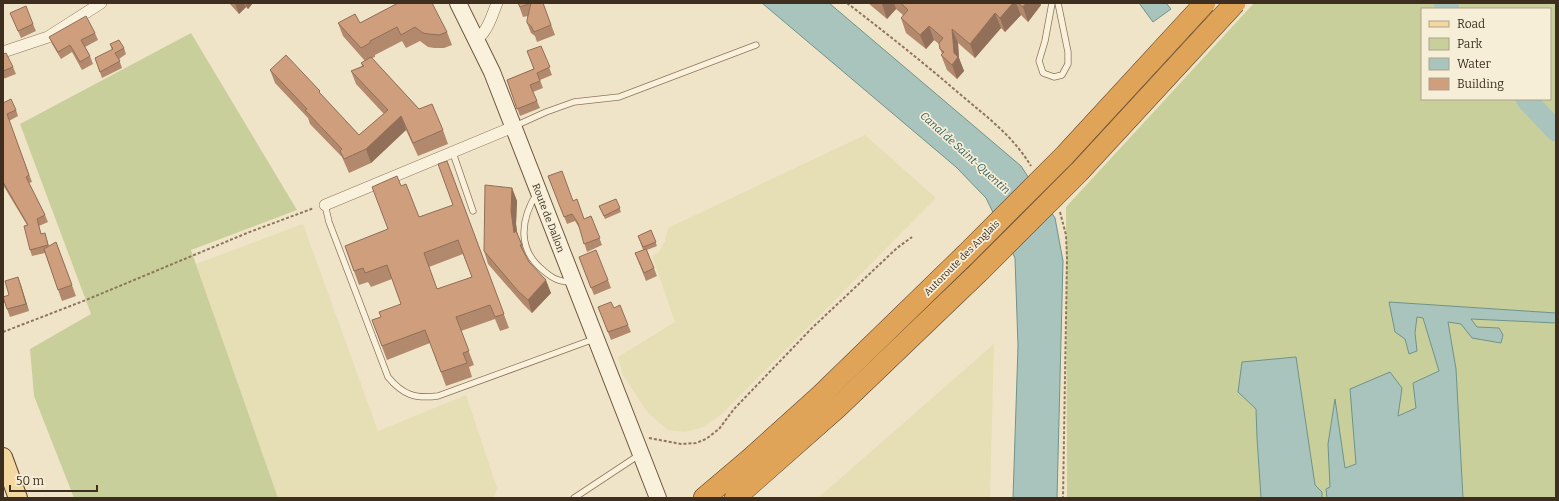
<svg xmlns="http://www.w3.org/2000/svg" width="1559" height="501" viewBox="0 0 1559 501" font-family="Bitter,serif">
  <rect width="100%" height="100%" fill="#f0e4c8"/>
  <g fill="#e6deb5">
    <path d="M865,135L936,198L723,413L704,427L685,432L668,430L648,413L623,375L618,357L675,322L652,256L659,252L665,241L668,228Z"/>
    <path d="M303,224L378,431L466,395L497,488L494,498H278L196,264Z"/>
    <path d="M994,344L990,498H818Z"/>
  </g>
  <g fill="#c9cf9b" fill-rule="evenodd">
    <path d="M1254,3H1556V498H1067L1066,207ZM1422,9H1550V99H1422Z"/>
    <path d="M191,33L297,210L191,250L278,498H74L34,396L30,349L91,314L20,124Z"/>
  </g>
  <g fill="#a9c4bc" stroke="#6f938a">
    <path d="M762,3H829L1021,166L1055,218L1063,261L1057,498H1013L1018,346L1015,258L986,198L956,167Z"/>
    <path d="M1139,3H1166L1171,9L1153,22Z"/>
    <path d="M1389,302L1556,313V323L1471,319L1477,327L1499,328L1503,335L1501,343L1472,338L1461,324L1448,322L1456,369L1463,498H1327L1326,489L1330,487L1328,444L1335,399L1345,468L1356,464L1350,389L1390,372L1402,388L1398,416L1416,408L1413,383L1439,371L1423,318L1417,317L1415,333L1417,351L1409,354L1405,339L1395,332Z"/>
    <path d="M1296,357L1315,485L1322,492V498H1261L1257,438L1256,409L1238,392L1242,362Z"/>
  </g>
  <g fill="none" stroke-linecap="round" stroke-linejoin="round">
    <g stroke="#a9c4bc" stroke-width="21">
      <path d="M1444,3L1449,9"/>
      <path d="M1526,99L1556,131"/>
    </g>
    <defs>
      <g id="lane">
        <path d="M1052,3L1045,41L1039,61L1043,73L1054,77L1062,75L1068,64V52L1058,3"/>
        <path d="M515,126L546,112L574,102L619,97L756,45"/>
        <path d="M453,153L473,211"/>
        <path d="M537,193C520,220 517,250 544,271C553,279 560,282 572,282"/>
        <path d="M325,205L329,222L388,377C403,395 415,399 438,396L594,339"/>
        <path d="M574,498L639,455"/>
      </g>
      <g id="street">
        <path d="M477,39C488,31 492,15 497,3"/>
        <path d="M3,52L48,37L101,3"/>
        <path d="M325,205L513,127"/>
      </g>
      <path id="secondary" d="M458,3L492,72L658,498"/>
      <path id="primary" d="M3,457L18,498"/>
      <g id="highway">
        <path d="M704,498L750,459L821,395L965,255"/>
        <path d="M735,498L837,408L980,271"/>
      </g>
    </defs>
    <use href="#lane" stroke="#8d765c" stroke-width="7"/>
    <use href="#street" stroke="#8d765c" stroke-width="12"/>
    <use href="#secondary" stroke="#6f573f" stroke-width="18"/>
    <use href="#primary" stroke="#5b4430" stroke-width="20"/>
    <use href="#highway" stroke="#5b4430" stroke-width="22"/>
    <g stroke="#8d765c" stroke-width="2" stroke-dasharray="3 2" stroke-linecap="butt">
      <path d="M847,3C886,33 924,63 961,95C988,118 1012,135 1031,166"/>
      <path d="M1060,212L1066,235L1067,258L1063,498"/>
      <path d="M3,332L86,300L247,233L314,208"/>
      <path d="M649,438L681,444L696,443L706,439L719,429L734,409L812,328L897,248L912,237"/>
    </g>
    <use href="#lane" stroke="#faf1dc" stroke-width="5.5"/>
    <use href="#street" stroke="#faf1dc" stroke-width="11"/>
    <use href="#secondary" stroke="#faf1dc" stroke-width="16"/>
    <use href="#primary" stroke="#f3d9a0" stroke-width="18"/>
    <use href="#highway" stroke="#e0a458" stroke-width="21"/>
    <defs>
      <g id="highway-bridge">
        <path d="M965,255L1065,155L1205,3"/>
        <path d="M980,271L1079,172L1235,3"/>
      </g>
    </defs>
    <use href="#highway-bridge" stroke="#5b4430" stroke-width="22" stroke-linecap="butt"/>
    <use href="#highway-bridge" stroke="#e0a458" stroke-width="21"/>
  </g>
  <g fill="#b2896c" fill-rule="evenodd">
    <path d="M229,3H253L248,9L246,7L239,14Z"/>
    <path d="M398,3L447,32L452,45L444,48H434L428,47L420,41L406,48L402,41L375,55V57L372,58L419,109L443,130L448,144L418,156L406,130L371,163L349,173L342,157L310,124L308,118L275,83L270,70L322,96L359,135L384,114L356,84L351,71L362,66L361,63L365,61L343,36L338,23H360Z"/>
    <path d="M518,3H543L555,35L537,42L535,36L531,33L527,23L528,16L523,17Z"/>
    <path d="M868,3H1040L1041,5L1028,22L1021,15L1005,32L1001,28L975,58L958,43L959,58L964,71L957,79L947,70L941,55L942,54L940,49L939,44L934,40L926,49L906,33L901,18L903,15L896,9L887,19Z"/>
    <path d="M10,13L33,24L36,31L21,38Z"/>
    <path d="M95,33L98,40L85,47L90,56L93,64L82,70L72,52L61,59L52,44L49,37Z"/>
    <path d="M110,44L124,48L126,54L119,59L122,68L102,78L95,58L112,50Z"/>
    <path d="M541,46L552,75L540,80L543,88L533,92L540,108L520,116L507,80L533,69Z"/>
    <path d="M3,54L13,67L16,74L3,79Z"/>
    <path d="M3,103L16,110L18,116L9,121L32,182L29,183L45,215L48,222L39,226L41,234L45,233L49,246L56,242L76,296L62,301L45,253L32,256L30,250L27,225L3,185Z"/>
    <path d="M447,161L509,328L500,331L495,319L461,331L474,365L469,367L472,377L446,386L430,343L387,360L372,320L381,317L401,304L392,279L371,287L368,282L359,285L345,246L388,229L401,186L419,217L453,205ZM463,254L472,277L437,289L429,267Z"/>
    <path d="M548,176L573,201L584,219L591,216L602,245L587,252L580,229L575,221L567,224Z"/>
    <path d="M512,188L517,201L516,224L517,232L527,258L551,293L532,313L523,304L488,264L484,251Z"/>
    <path d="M616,199L621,212L605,219L599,206Z"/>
    <path d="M651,230L657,246L647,250L657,276L646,281L635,253L643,250L638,236Z"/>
    <path d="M579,257L608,280L611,288L594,295Z"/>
    <path d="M18,277L29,311L10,317L7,309L9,295Z"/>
    <path d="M598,307L614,308L628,325L631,332L611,340Z"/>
  </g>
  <g fill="#916f58">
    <path d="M235,3H244L246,7L239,14Z"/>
    <path d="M245,3H253L248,9Z"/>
    <path d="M883,3H894L896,9L887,19L882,4Z"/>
    <path d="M1013,3H1016L1021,15L1005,32L1000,18Z"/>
    <path d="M1026,3H1040L1041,5L1028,22L1023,7Z"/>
    <path d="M995,13L1001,28L975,58L970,44Z"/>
    <path d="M929,26L934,40L926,49L920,35Z"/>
    <path d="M952,29L958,43L959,58L964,71L957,79L952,65L954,53Z"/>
    <path d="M401,116L406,130L371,163L366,149Z"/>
    <path d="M512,188L517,201L516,224L519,246L514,233L511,211Z"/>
    <path d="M18,277L21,285L29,311L26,304Z"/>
    <path d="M546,280L551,293L532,313L528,300Z"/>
  </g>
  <g fill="#cf9f7d" stroke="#916f58" fill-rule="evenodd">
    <path d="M398,3H432L447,32L439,35L429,34L423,33L415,27L401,35L397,27L370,41V43L361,48L338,23L355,14L360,23Z"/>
    <path d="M518,3H531L520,7Z"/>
    <path d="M531,3H543L551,25L534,32L531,26L527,23V20Z"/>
    <path d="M901,3H1013L1000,18L995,13L970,44L952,29L954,53L958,57L952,65L941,55L944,52L940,49L939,43L943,38L929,26L920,35L901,18L908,10Z"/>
    <path d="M1018,3H1026L1023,7Z"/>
    <path d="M26,6L33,24L18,31L10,13Z"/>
    <path d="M86,16L95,33L81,40L90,56L80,62L70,45L58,52L49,37Z"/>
    <path d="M119,40L124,48L115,53L120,61L100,72L95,58L113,49L110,44Z"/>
    <path d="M541,46L550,67L537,73L540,81L530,85L537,101L517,109L507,80L534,69L527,51Z"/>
    <path d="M6,53L13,67L3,71V54Z"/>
    <path d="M286,55L320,91L319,92L359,135L388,110L351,71L364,66L361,63L371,57L419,109L432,104L443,130L413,143L401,116L366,149L344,159L340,151L342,149L305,110L307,109L270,70Z"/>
    <path d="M11,99L16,110L7,114L29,175L26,177L45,215L37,219L41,234L45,233L48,245L30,250L24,226L28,225L3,182V103Z"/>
    <path d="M447,161L504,314L495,317L490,305L456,317L469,351L463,353L467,363L441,372L425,330L382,346L372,320L381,317L379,312L401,304L387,265L365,273L363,268L354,271L345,246L388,229L372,187L381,183L397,176L401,186L406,184L419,217L453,205L438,164ZM458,240L472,277L437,289L424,253Z"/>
    <path d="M562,171L573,201L577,199L584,219L591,216L600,238L584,244L578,223L572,214L564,217L548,176Z"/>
    <path d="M485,185L512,188L511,211L514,233L516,231L522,245H520L529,262L546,280L528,300L518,291L484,251Z"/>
    <path d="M616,199L620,208L604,216L599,206Z"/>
    <path d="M651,230L656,242L643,247L638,236Z"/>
    <path d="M56,242L72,285L58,290L44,249Z"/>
    <path d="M646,249L654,268L644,273L635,253Z"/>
    <path d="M596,250L608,280L591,288L579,257Z"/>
    <path d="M18,277L26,304L7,309L3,297L9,295L5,281Z"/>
    <path d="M611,302L614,308L620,305L628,325L608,332L598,307Z"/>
  </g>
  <g text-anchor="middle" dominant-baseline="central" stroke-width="3.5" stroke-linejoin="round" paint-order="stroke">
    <g font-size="10" fill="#3d2e20" stroke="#f7eed8">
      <text transform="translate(548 218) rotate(69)">Route de Dallon</text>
      <text transform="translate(962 258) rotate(-45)">Autoroute des Anglais</text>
    </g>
    <g font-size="11" font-style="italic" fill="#2f5d5a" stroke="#f7eed8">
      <text transform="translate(965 153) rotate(42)">Canal de Saint-Quentin</text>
    </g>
  </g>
  <rect width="1559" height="501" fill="none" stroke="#3d2e20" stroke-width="8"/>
  <rect x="1421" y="8" width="130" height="92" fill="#f7eed8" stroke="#ada18e"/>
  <rect x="1429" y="21" width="20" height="6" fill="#f3d9a0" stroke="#ada18e"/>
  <text x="1457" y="28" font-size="12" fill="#3d2e20">Road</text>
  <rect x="1429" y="38" width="20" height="12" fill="#c9cf9b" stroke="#ada18e"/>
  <text x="1457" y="48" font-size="12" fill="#3d2e20">Park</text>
  <rect x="1429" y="58" width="20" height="12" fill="#a9c4bc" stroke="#ada18e"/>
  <text x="1457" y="68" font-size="12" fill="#3d2e20">Water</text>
  <rect x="1429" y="78" width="20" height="12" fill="#cf9f7d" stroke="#ada18e"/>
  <text x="1457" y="88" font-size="12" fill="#3d2e20">Building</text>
  <path d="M10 485v6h87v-6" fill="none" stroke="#3d2e20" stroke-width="2"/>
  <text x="16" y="485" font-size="12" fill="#3d2e20" stroke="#f7eed8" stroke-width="3" paint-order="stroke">50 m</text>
</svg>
